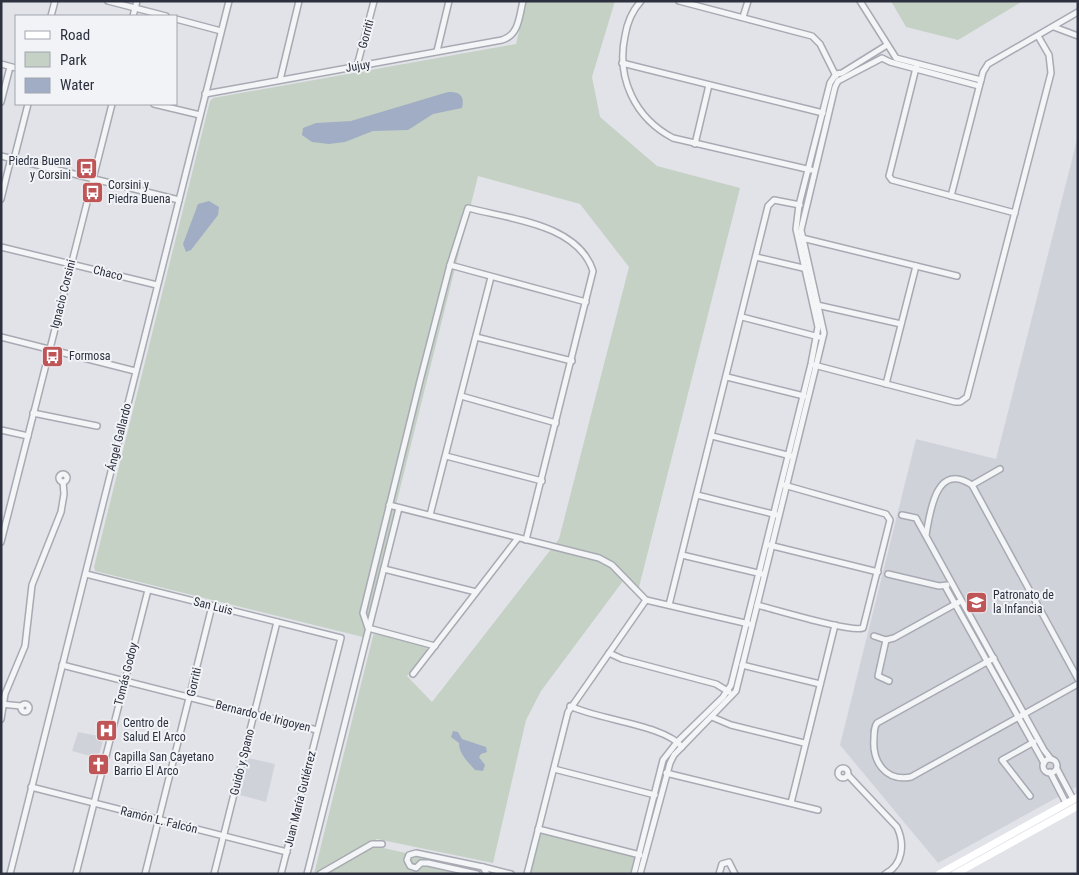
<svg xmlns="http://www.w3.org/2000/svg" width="1079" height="875" viewBox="0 0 1079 875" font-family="'Roboto Condensed',sans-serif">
  <rect width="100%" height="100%" fill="#e2e3e9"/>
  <g fill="#d0d2da">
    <path d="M1078,136V786L938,863L840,745L916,439L996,459Z"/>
    <path d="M78,732L104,737L98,758L72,751Z"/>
    <path d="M248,758L275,764L266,802L240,795Z"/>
  </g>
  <g fill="#c5d1c4">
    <path d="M526,1H615L592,77L600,117L657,166L740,188L637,595L623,581L541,691L526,720L493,863L377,839L314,874L374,632L426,645L427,650L407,676L432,702L559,539L629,267L580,204L478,176L363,637L95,571L94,567L210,101L213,98L516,44Z"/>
    <path d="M891,1H1023L958,40L906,27Z"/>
    <path d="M539,832L635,857L631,874H529Z"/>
    <path d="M374,846L501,874H326Z"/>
  </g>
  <g fill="#a1adc4">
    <path d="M448,92C460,91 465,96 462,108L433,114L408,130L373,131L345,142L329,144L312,142L302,135L303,128L316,123L351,121Z"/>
    <path d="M209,201L219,207L218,215L191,250L186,252L183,244L198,204Z"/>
    <path d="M453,731L458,732L462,739L486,747L487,752L481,754L479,757L485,765L483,771L475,770C468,762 459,754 459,743L451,737Z"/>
  </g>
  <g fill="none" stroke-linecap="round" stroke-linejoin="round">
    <defs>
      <g id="minor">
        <path d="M108,1L166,16"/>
        <path d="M641,1C632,11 627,23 625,36C616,78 635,118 673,138L811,170"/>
        <path d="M679,1L812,36L820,44L836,76"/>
        <path d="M860,1L896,58L981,80"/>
        <path d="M51,16L55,1"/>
        <path d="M133,16L137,1"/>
        <path d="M743,17L748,1"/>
        <path d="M176,19L221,31"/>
        <path d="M1054,27L1078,36"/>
        <path d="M437,51L449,1"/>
        <path d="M622,63L823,113"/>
        <path d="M1,64L16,68"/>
        <path d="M917,64L889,176L892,180L1015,213"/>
        <path d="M357,66L374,1"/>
        <path d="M280,80L299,1"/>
        <path d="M205,94L502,40C519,35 519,17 523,1"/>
        <path d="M1,102L10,67"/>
        <path d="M154,104L200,115"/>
        <path d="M695,144L709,85"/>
        <path d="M1,156L179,200"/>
        <path d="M14,159L28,104"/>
        <path d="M951,196L983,72L988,64L1078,12"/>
        <path d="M1,199L11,158"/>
        <path d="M802,238L957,276"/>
        <path d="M1,247L157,285"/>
        <path d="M756,257L803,268"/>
        <path d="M450,265L586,302"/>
        <path d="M817,305L901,324"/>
        <path d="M742,317L819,337"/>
        <path d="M1,337L135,371"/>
        <path d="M476,337L572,361"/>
        <path d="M814,365L955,402H960L967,397L1051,73L1049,55L1038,36"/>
        <path d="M727,377L804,396"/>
        <path d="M886,384L916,266"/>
        <path d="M461,396L556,423"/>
        <path d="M33,413L97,426"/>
        <path d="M1,430L28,436"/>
        <path d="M712,436L791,456"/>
        <path d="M446,456L542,481"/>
        <circle cx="63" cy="478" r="4"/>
        <path d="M972,485L1000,469"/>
        <path d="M697,495L777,515"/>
        <path d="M389,505L599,558L612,565L646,600L749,624"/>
        <path d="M430,515L491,277"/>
        <path d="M902,515L916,518L1044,750L1051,759"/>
        <path d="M926,535C930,512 936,461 972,485L1078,679"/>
        <path d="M1,542L112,104"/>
        <path d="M769,545L878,572"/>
        <path d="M682,555L762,574"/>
        <path d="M384,569L476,592"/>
        <path d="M86,574L341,638L281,874"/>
        <path d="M888,574L939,586L947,585"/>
        <path d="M945,586L1044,763"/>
        <path d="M669,605L768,206L774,200L800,205"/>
        <path d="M757,605C774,609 851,633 863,628L890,520L886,514L784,485"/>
        <path d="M874,636L886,640L894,638L959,602"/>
        <path d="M886,640L878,676L889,681"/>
        <path d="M435,646L368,628L363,613L420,381L450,265L468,208C510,219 578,224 593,271L526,540"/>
        <path d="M609,653L622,659L716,684L729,692"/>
        <path d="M994,658L877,723C874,727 874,732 874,738C872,761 885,782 911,777L1078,684"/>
        <path d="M62,665L317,730"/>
        <path d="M742,665L820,684"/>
        <path d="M413,674L518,538"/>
        <path d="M1,704L21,706"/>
        <circle cx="25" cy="708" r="4"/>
        <path d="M570,706C599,720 665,725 682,747"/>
        <path d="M712,717L731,725L804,743"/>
        <path d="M1,719L5,694L25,646L32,585L61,512L64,494L63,482"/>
        <circle cx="1050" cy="766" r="7"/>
        <circle cx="843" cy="773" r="5"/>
        <path d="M554,769L655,795"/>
        <path d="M1057,769L1073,799"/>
        <path d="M1050,772L1066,803"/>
        <path d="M666,773L818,810"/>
        <path d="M848,775L897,827C905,844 903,865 885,874"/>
        <path d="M31,787L287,852"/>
        <path d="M1030,796L1002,760L1034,742"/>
        <path d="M791,803L835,625"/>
        <path d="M538,829L640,855"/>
        <path d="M483,867L511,874"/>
        <path d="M10,874L229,1"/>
        <path d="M76,874L148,590"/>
        <path d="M145,874L212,606"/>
        <path d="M214,874L277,622"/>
        <path d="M307,874L399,508"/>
        <path d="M320,874L372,844H382"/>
        <path d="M477,874L428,863H421L416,868L410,866L407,860L409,855L416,853L483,867L487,874"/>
        <path d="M527,874L568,712L646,600"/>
        <path d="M634,874L663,760L678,741L723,697L731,685L811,364L818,327L796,229L799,205L830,83L836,74L842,73L887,45"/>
        <path d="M640,874L670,763L674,755L736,691L816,366L824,333L801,230L835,87L838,81L882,58L890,62L979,86"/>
        <path d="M719,874L722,864L729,862L735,874"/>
      </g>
    </defs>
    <use href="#minor" stroke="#a8aab3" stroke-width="8"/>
    <use href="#minor" stroke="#f4f5f7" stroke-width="5"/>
    <g stroke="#fff" stroke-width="7">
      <path d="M939,874L1078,797"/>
      <path d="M955,874L1078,806"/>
    </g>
  </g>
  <defs>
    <symbol id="bus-square" viewBox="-11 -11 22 22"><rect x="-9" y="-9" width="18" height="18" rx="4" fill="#bf5557" stroke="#f1f3f6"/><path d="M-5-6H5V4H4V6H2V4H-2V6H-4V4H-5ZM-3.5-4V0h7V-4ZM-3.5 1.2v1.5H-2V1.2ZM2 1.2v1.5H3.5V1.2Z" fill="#fff"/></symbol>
    <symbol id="school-square" viewBox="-11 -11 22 22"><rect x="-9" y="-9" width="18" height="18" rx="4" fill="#bf5557" stroke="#f1f3f6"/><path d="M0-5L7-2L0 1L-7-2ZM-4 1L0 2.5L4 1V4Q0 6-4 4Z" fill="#fff"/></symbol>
    <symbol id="hospital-square" viewBox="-11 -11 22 22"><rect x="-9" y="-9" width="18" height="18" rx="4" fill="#bf5557" stroke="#f1f3f6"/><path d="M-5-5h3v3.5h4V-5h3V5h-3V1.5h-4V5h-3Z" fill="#fff"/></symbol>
    <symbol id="church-square" viewBox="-11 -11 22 22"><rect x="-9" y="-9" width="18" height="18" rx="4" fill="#bf5557" stroke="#f1f3f6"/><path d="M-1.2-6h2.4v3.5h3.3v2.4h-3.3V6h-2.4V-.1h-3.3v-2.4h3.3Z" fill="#fff"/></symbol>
  </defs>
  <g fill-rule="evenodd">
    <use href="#bus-square" x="74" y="156" width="25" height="25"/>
    <use href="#bus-square" x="80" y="180" width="25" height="25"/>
    <use href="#bus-square" x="40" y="344" width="25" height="25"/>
    <use href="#school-square" x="964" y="590" width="25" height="25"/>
    <use href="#hospital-square" x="94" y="718" width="25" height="25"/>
    <use href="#church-square" x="86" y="752" width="25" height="25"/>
  </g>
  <g text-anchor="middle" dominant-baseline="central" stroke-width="4" stroke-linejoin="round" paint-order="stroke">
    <g font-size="12" fill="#2c303f" stroke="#f1f3f6">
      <text transform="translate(366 34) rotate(-75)">Gorriti</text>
      <text transform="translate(358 66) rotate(-10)">Jujuy</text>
      <text transform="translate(108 273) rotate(14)">Chaco</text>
      <text transform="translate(63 294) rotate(-76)">Ignacio Corsini</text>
      <text transform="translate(119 437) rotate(-76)">Ángel Gallardo</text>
      <text transform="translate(213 606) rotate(14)">San Luis</text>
      <text transform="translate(126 674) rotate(-76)">Tomás Godoy</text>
      <text transform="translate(194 682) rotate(-77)">Gorriti</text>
      <text transform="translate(263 716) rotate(14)">Bernardo de Irigoyen</text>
      <text transform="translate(242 762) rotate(-76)">Guido y Spano</text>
      <text transform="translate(300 799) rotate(-76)">Juan María Gutiérrez</text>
      <text transform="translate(159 820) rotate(14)">Ramón L. Falcón</text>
    </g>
    <g font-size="12" fill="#2c303f" stroke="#f1f3f6" text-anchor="start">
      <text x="71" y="161" text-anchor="end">Piedra Buena<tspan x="71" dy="14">y Corsini</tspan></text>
      <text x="108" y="185">Corsini y<tspan x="108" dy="14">Piedra Buena</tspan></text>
      <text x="69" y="356">Formosa</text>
      <text x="993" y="595">Patronato de<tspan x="993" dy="14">la Infancia</tspan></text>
      <text x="123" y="723">Centro de<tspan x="123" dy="14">Salud El Arco</tspan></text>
      <text x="114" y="757">Capilla San Cayetano<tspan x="114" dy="14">Barrio El Arco</tspan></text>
    </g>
  </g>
  <rect width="1079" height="875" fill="none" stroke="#2c303f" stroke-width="5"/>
  <rect x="15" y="15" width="162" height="90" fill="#f1f3f6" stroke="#a2a5ad"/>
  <rect x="25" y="31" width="25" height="8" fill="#ffffff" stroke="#a2a5ad"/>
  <text x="60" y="40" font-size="15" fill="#2c303f">Road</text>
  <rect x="25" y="52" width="25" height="15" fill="#c5d1c4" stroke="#a2a5ad"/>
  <text x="60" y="65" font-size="15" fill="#2c303f">Park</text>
  <rect x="25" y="78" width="25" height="15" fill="#a1adc4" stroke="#a2a5ad"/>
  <text x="60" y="90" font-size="15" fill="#2c303f">Water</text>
</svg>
